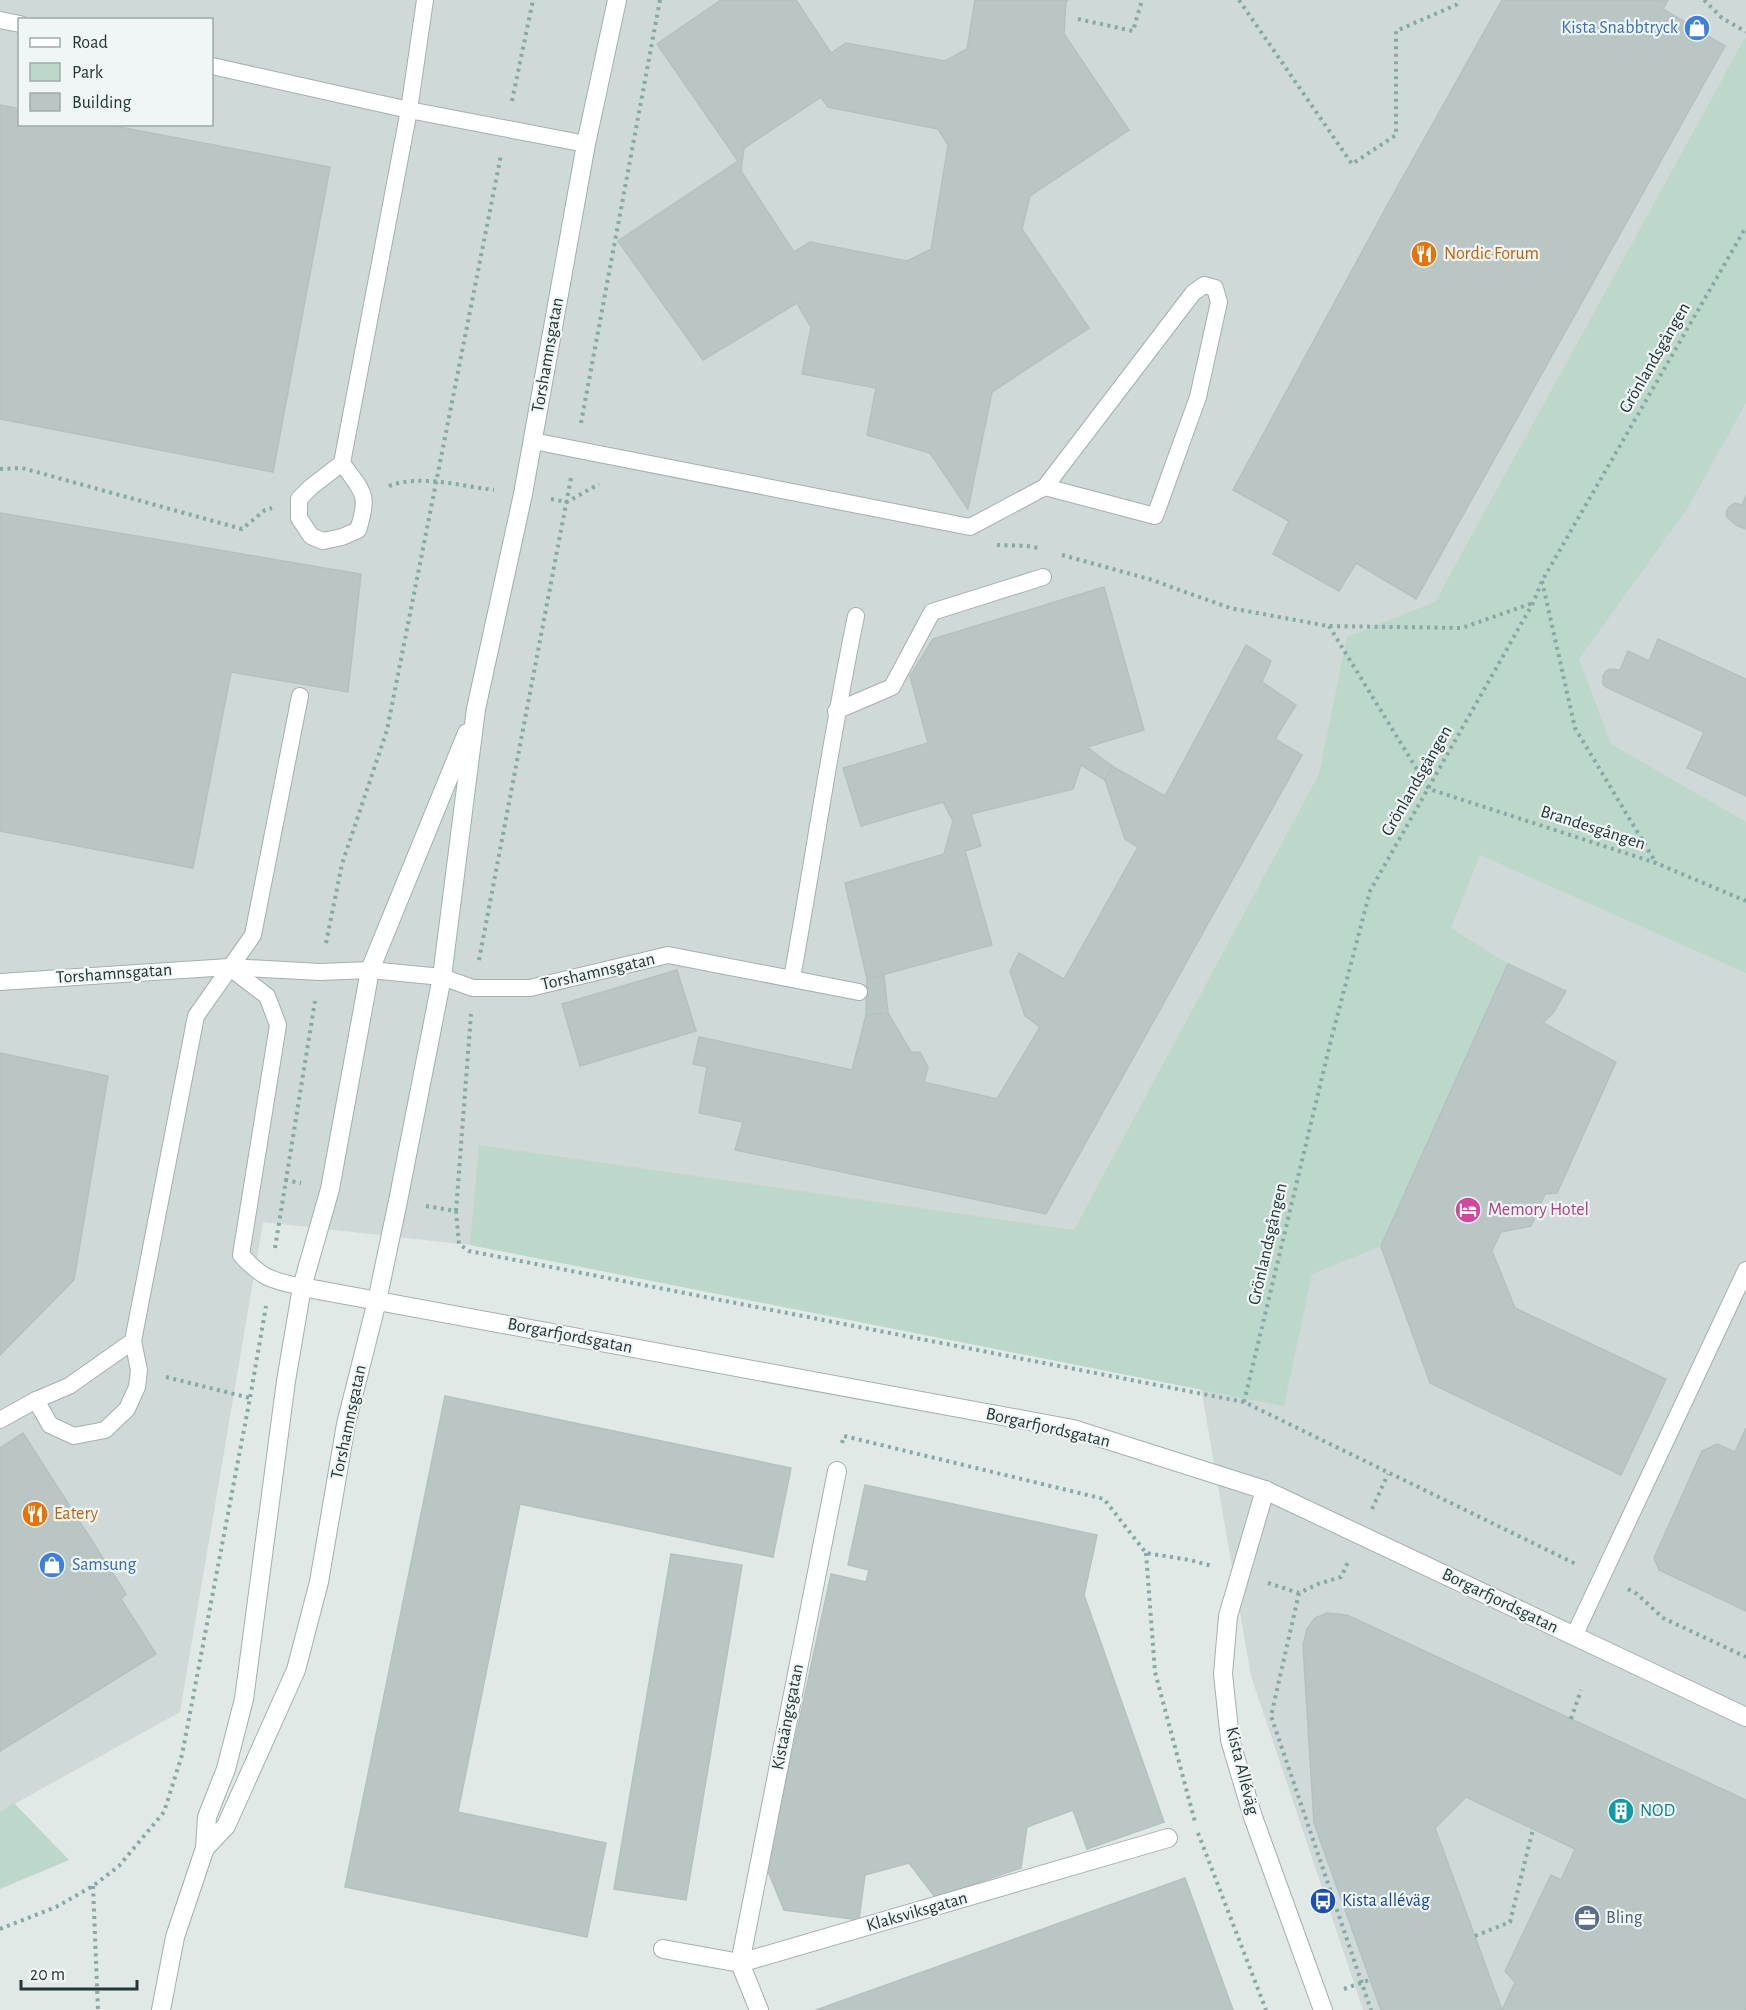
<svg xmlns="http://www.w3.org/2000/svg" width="1746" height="2010" viewBox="0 0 1746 2010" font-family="'Alegreya Sans',sans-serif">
  <rect width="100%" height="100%" fill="#e1e9e7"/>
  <path fill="#cfd9d7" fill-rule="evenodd" d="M0,0H1746V2010H1363L1251,1676L1201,1388L470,1245L263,1222L180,1712L0,1812ZM20,20H212V124H20Z"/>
  <g fill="#bcd8ca">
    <path d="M1746,36V403L1687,509L1579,659L1611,744L1746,822V973L1480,855L1451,928L1508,964L1381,1246L1312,1274L1284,1406L470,1245L479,1145L1074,1230L1319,774L1347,637L1435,602Z"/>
    <path d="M14,1803L69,1860L0,1889V1812Z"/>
  </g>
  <g fill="#b9c6c4" stroke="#b4c2bf" stroke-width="1.5" fill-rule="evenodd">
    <path d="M721,0H796L831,53L846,43L945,61L967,49L975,0H1068L1066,1L1064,34L1129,130L1030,196L1022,229L1089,328L992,392L968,509L930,453L867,435L876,388L802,374L811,327L797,303L703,360L618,241L738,161L657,44ZM821,97L828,107L938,129L948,145L931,249L907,261L810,242L794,252L741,171L744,148Z"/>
    <path d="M1502,0H1668L1663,9L1725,46L1416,599L1356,563L1339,591L1273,554L1289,521L1233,490L1389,202Z"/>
    <path d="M0,105L20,109V124H104L330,167L273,472L0,419Z"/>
    <path d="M1746,496V529L1736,525L1726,516L1727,510L1730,506L1735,503L1742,505Z"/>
    <path d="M0,513L361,574L348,692L231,672L193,868L0,831Z"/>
    <path d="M1104,587L1144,730L1087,747L1112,766L1105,780L1081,765L1073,789L971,814L981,846L965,851L992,945L867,979L845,883L944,854L953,821L943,802L861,826L843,768L928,743L910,676L933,639Z"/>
    <path d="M1658,639L1746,679V796L1687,768L1704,732L1606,687L1603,684V676L1606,671L1610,669L1620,670L1628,651L1649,661Z"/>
    <path d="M1246,645L1271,661L1262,682L1296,705L1275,739L1302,755L1046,1214L735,1150L743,1122L699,1113L707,1067L693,1064L699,1037L852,1070L866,1015L888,1013L911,1052H920L928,1067L924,1082L997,1099L1040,1027L1025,1016L1010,971L1019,953L1064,979L1138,847L1125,839L1105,780L1112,766L1165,796Z"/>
    <path d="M1508,964L1566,991L1553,1013L1543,1023L1616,1062L1557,1193L1545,1194L1531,1226L1501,1232L1492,1251L1515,1308L1666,1379L1621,1475L1430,1383L1381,1246Z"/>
    <path d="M677,970L696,1031L580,1066L562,1004Z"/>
    <path d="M884,975L888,1013L866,1015L867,979Z"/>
    <path d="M0,1053L108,1076L74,1280L0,1355Z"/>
    <path d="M445,1396L791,1468L773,1557L520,1504L458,1812L606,1843L587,1937L345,1887Z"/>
    <path d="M1746,1428V1611L1659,1570L1654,1558L1702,1451L1717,1444L1735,1452Z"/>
    <path d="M23,1433L126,1594L121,1599L156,1654L0,1751V1448Z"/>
    <path d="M865,1485L1097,1535L1084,1595L1164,1822L1087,1849L1073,1810L1027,1827L1021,1868L935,1897L909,1863L865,1875L859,1920L784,1910L767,1869L831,1574L866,1582L869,1570L848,1565Z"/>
    <path d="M671,1554L742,1565L686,1900L614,1889Z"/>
    <path d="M1327,1613L1347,1615L1746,1800V2010H1502L1515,1982L1505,1971L1551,1875L1561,1880L1575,1849L1466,1797L1435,1828L1502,2010H1381L1314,1823L1303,1645L1307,1629L1315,1618Z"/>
    <path d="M1185,1878L1233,2010H816Z"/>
  </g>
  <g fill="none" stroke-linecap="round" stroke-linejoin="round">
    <defs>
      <g id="lane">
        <path d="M0,20L20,24"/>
        <path d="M212,66L409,110L586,144"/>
        <path d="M533,441L970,527L1045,487L1155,516L1198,397L1219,302L1215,288L1204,285L1193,293L1045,487"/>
        <path d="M342,463C363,493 370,493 358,530L342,537L323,541L311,536L299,518V499L311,487L342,463L409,110L425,0"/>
        <path d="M836,711L892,687L932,612L1043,577"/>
        <path d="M229,967L267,996L278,1025L241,1255C263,1279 271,1280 302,1287"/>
        <path d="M792,978C814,857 831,736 856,616"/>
        <path d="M0,982L229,967L320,972L370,970L442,977L473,988H530L668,955L859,992"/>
        <path d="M36,1400L50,1425L74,1436L105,1430L127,1409L137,1387L139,1370L133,1341"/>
        <path d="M0,1420L36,1400L69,1386L133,1341L196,1016L253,935L300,696"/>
        <path d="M1574,1636L1746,1270"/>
      </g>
      <g id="street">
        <path d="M302,1287L1073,1429L1265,1490L1746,1717"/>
        <path d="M1265,1490L1228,1616L1223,1674L1230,1740L1253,1817L1323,2010"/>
        <path d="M663,1949L740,1963L1168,1838"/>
        <path d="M740,1963L837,1471"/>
        <path d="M740,1963L759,2010"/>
      </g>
      <g id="secondary">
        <path d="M205,1848L226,1826L296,1670L319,1582L346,1424L377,1301L398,1201L442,977L476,709L523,494L586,144L617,0"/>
        <path d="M161,2010L175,1937L205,1848L207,1817L226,1769L244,1699L286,1381L302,1287L330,1189L370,970L467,733"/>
      </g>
    </defs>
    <use href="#lane" stroke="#a4b0af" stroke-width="18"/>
    <use href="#street" stroke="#a4b0af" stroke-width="20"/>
    <use href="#secondary" stroke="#9eb1ae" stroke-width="20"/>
    <g stroke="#85a9a6" stroke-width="4" stroke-dasharray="3 4.5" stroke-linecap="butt">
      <path d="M1239,0L1352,164L1396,135V31L1456,5L1460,0"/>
      <path d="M1704,0L1722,18L1746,32"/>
      <path d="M1078,19L1133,31L1142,0"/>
      <path d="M512,101L533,0"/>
      <path d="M581,423L660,0"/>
      <path d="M0,469L22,468L242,529L265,510L272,508"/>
      <path d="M389,486C420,474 461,486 494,490"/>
      <path d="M551,499L567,502L599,484"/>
      <path d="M997,545L1027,546L1038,548"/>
      <path d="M1062,555L1149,579L1230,608L1328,626L1462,628L1533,603"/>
      <path d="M1542,581L1575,728L1656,863"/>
      <path d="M1329,626L1429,789L1656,863L1746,901"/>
      <path d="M326,943L342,864L387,730L501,155"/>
      <path d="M479,960L571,478"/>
      <path d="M285,1180L301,1183"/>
      <path d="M426,1206L456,1211L459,1244L469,1251L1244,1402L1578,1565"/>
      <path d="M456,1211L471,1014"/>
      <path d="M275,1248L315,1001"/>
      <path d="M166,1377L250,1398"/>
      <path d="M1244,1402L1331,1040L1370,891L1533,603L1542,581L1746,227"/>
      <path d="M842,1443L844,1436L1104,1499L1146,1553L1190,1560L1212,1566"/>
      <path d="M1372,1509L1388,1474"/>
      <path d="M1146,1553L1155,1672L1195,1822"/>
      <path d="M1268,1583L1299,1593L1318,1584L1341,1577L1348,1562"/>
      <path d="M1628,1589L1637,1594L1663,1618L1746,1657"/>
      <path d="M1299,1593L1271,1716L1371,2010"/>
      <path d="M1571,1719L1581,1690"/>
      <path d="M1198,1833L1266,2010"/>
      <path d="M93,1886L98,2010"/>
      <path d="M0,1929L56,1907L93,1886L119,1866L164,1812L182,1755L250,1398L266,1306"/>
      <path d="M1475,1936L1510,1922L1533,1829"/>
      <path d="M1344,1989L1369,1980"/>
    </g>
    <use href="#lane" stroke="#fff" stroke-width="16"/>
    <use href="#street" stroke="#fff" stroke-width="18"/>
    <use href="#secondary" stroke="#fff" stroke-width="18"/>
  </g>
  <defs>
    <symbol id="shop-disc" viewBox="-11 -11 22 22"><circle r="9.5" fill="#3f7fe0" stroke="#f0f6f5"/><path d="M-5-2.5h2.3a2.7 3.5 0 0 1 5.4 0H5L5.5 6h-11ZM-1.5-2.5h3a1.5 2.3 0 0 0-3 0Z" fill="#fff"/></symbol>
    <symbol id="restaurant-disc" viewBox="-11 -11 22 22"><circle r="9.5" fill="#e8710a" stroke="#f0f6f5"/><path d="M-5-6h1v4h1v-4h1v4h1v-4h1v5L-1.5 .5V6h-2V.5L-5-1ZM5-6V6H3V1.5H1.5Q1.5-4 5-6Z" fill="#fff"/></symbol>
    <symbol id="hotel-disc" viewBox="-11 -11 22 22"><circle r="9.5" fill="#d1479c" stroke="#f0f6f5"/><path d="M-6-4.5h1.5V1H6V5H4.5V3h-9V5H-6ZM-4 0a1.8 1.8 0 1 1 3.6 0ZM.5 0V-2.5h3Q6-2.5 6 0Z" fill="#fff"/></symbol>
    <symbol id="building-disc" viewBox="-11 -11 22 22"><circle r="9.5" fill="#0f9aa8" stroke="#f0f6f5"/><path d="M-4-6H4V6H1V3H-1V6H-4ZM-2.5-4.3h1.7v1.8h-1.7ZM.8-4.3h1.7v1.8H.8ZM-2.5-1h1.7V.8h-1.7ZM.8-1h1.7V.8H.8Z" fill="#fff"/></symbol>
    <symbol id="bus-disc" viewBox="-11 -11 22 22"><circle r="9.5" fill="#1a4fb4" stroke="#f0f6f5"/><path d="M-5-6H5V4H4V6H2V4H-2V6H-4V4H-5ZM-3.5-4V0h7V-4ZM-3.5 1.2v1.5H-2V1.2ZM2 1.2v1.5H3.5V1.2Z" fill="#fff"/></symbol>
    <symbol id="office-disc" viewBox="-11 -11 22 22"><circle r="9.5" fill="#5c6f8a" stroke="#f0f6f5"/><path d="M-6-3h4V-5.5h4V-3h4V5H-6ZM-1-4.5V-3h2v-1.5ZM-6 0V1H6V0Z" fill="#fff"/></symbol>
  </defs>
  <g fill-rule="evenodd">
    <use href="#shop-disc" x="1682" y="13" width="30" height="30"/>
    <use href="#restaurant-disc" x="1409" y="239" width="30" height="30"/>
    <use href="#hotel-disc" x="1453" y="1195" width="30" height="30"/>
    <use href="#restaurant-disc" x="20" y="1499" width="30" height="30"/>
    <use href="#shop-disc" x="37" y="1550" width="30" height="30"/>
    <use href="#building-disc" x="1606" y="1796" width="30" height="30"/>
    <use href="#bus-disc" x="1308" y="1886" width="30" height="30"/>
    <use href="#office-disc" x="1572" y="1903" width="30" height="30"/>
  </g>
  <g text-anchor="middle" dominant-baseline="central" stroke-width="4.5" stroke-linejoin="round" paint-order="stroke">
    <g font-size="18" fill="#366cbe" stroke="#f0f6f5" text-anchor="end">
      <text x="1678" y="28">Kista Snabbtryck</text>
      <text x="72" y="1565" text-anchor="start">Samsung</text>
    </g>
    <g font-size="18" fill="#c56008" stroke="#f0f6f5" text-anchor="start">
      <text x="1444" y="254">Nordic Forum</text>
      <text x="54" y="1514">Eatery</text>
    </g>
    <g font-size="18" fill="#233737" stroke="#f0f6f5">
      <text transform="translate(548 355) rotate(-80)">Torshamnsgatan</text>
      <text transform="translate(1655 358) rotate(-60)">Grönlandsgången</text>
      <text transform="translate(1417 781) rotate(-60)">Grönlandsgången</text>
      <text transform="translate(1593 828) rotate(18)">Brandesgången</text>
      <text transform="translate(598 972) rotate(-13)">Torshamnsgatan</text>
      <text transform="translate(114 974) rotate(-4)">Torshamnsgatan</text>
      <text transform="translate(1268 1244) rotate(-77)">Grönlandsgången</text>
      <text transform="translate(570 1336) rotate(11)">Borgarfjordsgatan</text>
      <text transform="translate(349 1422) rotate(-78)">Torshamnsgatan</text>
      <text transform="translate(1048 1428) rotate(13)">Borgarfjordsgatan</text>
      <text transform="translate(1500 1601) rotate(26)">Borgarfjordsgatan</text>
      <text transform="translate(788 1717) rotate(-79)">Kistaängsgatan</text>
      <text transform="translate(1242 1771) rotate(76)">Kista Alléväg</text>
      <text transform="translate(917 1912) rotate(-16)">Klaksviksgatan</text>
    </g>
    <g font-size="18" fill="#b23c85" stroke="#f0f6f5" text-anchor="start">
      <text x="1488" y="1210">Memory Hotel</text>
    </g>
    <g font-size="18" fill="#0d838f" stroke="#f0f6f5" text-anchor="start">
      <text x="1640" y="1811">NOD</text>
    </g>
    <g font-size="18" fill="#164399" stroke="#f0f6f5" text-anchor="start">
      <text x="1342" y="1901">Kista alléväg</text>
    </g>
    <g font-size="18" fill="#4e5e75" stroke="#f0f6f5" text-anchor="start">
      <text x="1606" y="1918">Bling</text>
    </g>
  </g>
  <rect x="18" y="18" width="195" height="108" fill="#f0f6f5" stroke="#9eaaa9" stroke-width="1.5"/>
  <rect x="30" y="38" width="30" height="9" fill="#ffffff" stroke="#9eaaa9" stroke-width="1.5"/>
  <text x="72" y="48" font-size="18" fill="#233737">Road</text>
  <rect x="30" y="63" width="30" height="18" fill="#bcd8ca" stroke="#9eaaa9" stroke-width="1.5"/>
  <text x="72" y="78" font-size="18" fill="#233737">Park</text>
  <rect x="30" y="93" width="30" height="18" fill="#b9c6c4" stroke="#9eaaa9" stroke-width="1.5"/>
  <text x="72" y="108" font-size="18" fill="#233737">Building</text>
  <path d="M21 1980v9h116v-9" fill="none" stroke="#233737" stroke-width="3"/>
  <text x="30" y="1980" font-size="18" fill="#233737" stroke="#f0f6f5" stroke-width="4.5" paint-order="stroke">20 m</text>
</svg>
